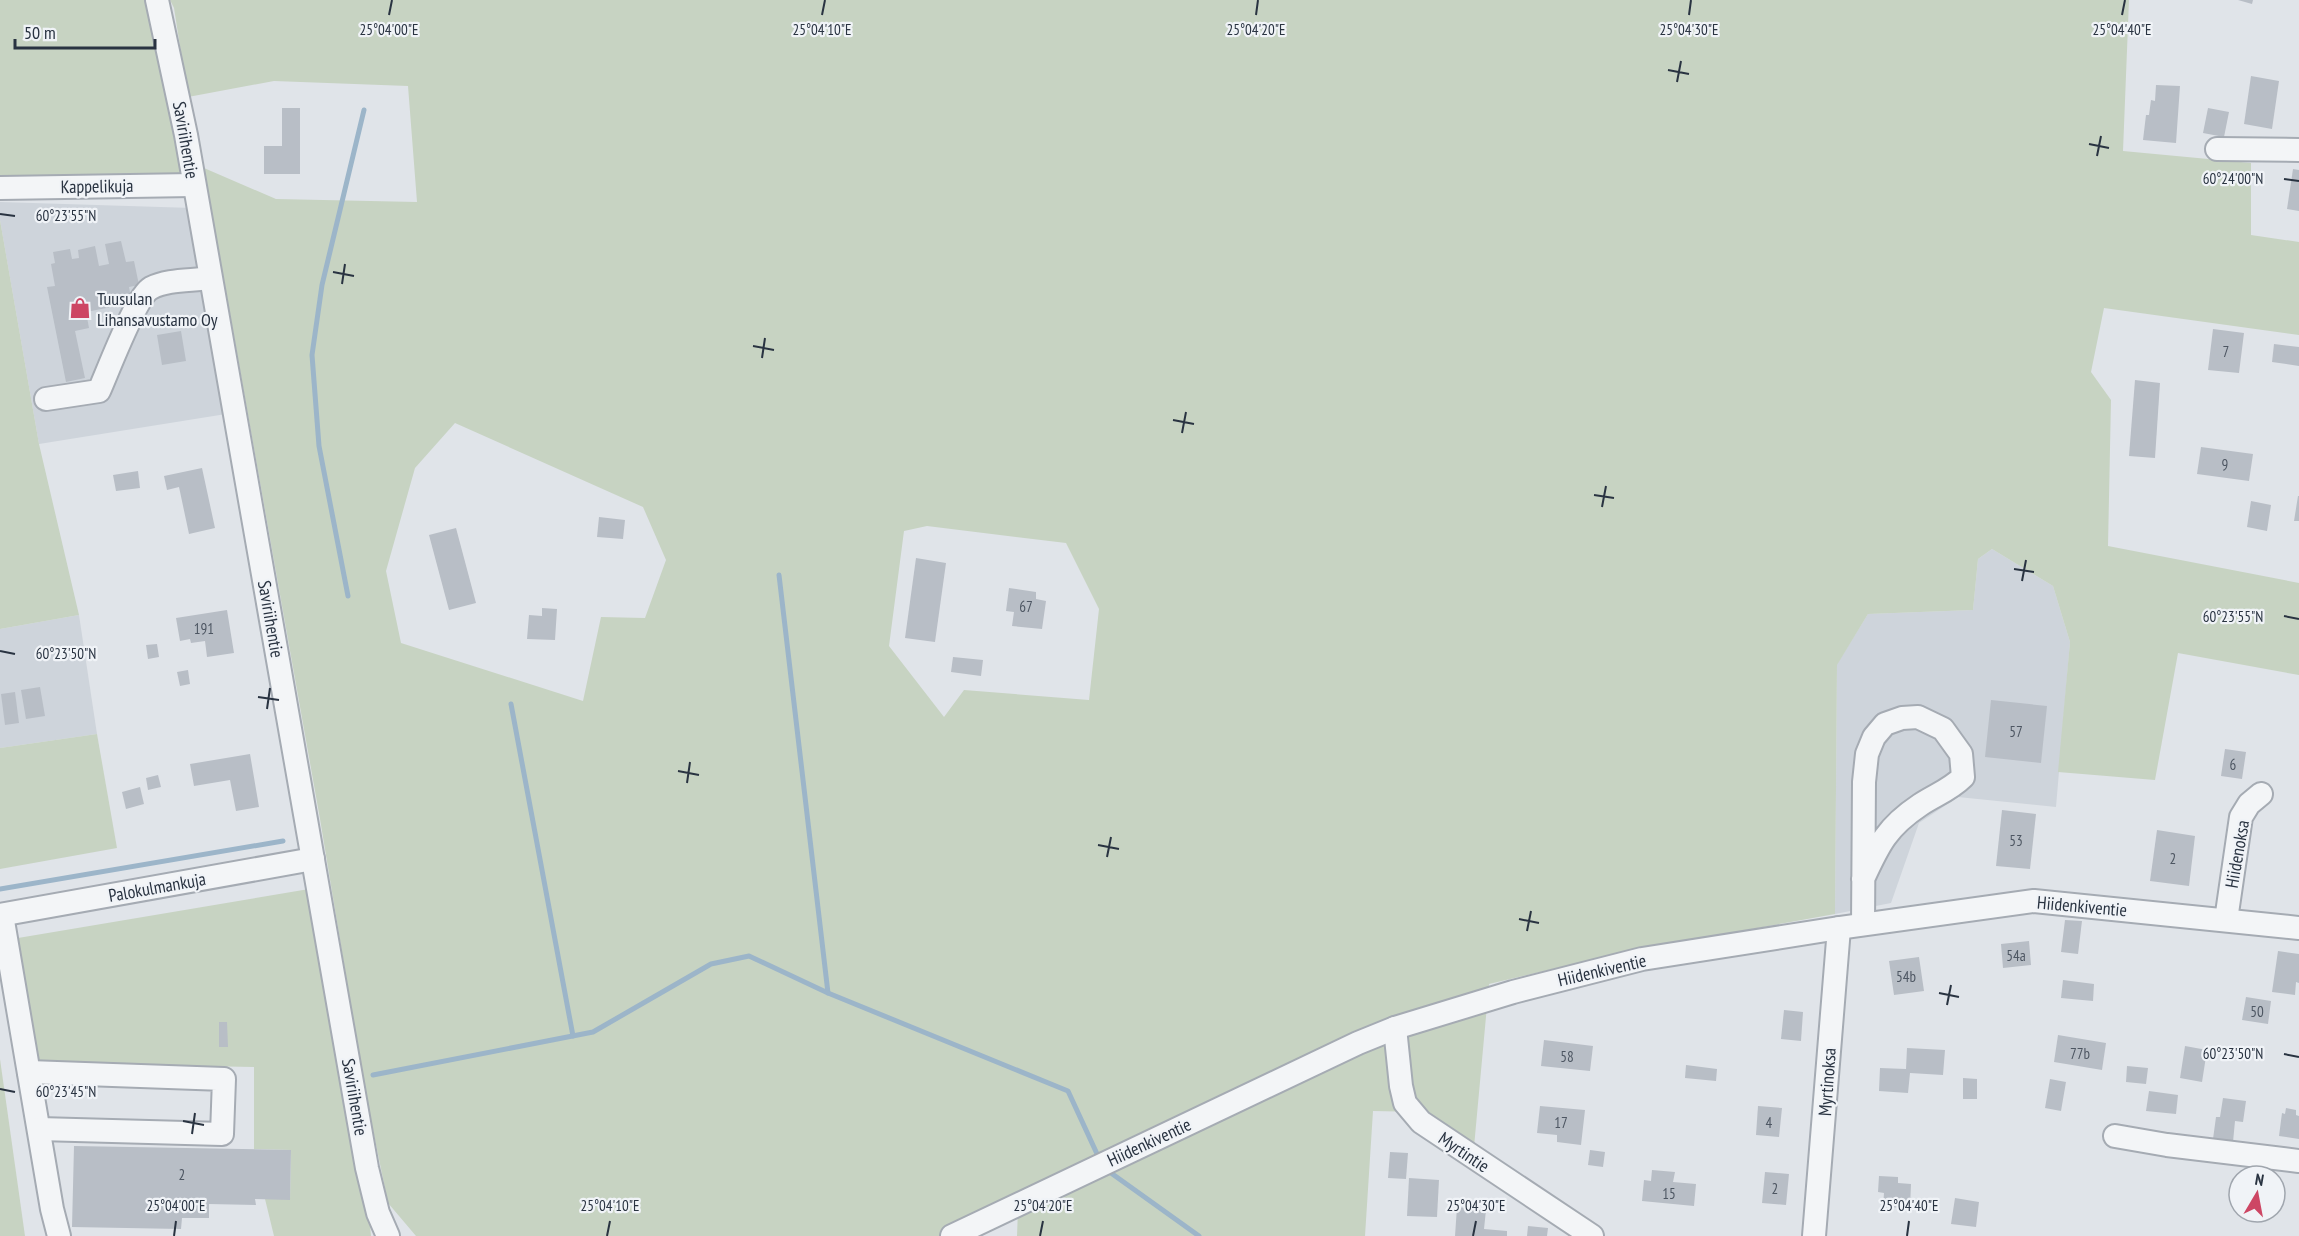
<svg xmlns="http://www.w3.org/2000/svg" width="2299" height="1236" viewBox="0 0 2299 1236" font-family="'PT Sans Narrow',sans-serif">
  <rect width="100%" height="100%" fill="#e0e4e9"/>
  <g fill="#ced4db">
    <path d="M0,202L193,208L226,414L39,444L0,220Z"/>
    <path d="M1992,549L2053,586L2070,642L2056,807L1958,797L1919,823L1891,903L1835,914L1837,664L1868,614L1973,610L1978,559Z"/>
    <path d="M79,615L97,734L0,748V629Z"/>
  </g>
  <g fill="#c7d3c2" fill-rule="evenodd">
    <path d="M0,0H145L150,13L182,178L0,179Z"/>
    <path d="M170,0H2129L2123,151L2251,163V235L2299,242V335L2104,308L2091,372L2111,400L2108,546L2299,583V675L2178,653L2155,780L2058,772L2070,642L2053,586L1992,549L1978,559L1973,610L1868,614L1837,665L1835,914L1625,952L1489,984L1474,1147L1422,1112L1373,1111L1365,1236H1017L1018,1209L950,1236H416L388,1203L365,1091L320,819L204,168L276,199L417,202L408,86L274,81L188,97L174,8ZM455,423L643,507L666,560L645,618L601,617L583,701L401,643L386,571L415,468ZM927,526L1066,543L1099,609L1089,700L964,690L944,717L889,646L904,531Z"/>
    <path d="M0,220L39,444L79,615L0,629Z"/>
    <path d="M97,734L117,848L0,869V748Z"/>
    <path d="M309,889L370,1225L371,1236H274L265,1199H290L291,1150L254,1149V1067L38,1063L18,938Z"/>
    <path d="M0,1059L25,1236H0Z"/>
  </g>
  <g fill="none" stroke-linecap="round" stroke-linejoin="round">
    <g stroke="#9cb5c9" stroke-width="5">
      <path d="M779,575L828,993"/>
      <path d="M348,596L319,446L312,355L322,285L364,110"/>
      <path d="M511,704L573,1036"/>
      <path d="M0,889L283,841"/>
      <path d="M373,1075L593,1032L711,964L749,956L828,993L1068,1091L1098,1156"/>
      <path d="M1111,1173L1199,1236"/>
    </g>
  </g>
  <g fill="#b8bec6">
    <path d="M2238,0H2253L2252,4Z"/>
    <path d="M2251,76L2279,81L2272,129L2244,124Z"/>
    <path d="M2156,85L2180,86L2176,143L2143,140L2146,115H2149L2151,100L2155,101Z"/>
    <path d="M282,108H300V174H264V146H282Z"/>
    <path d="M2208,108L2229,112L2224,137L2203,133Z"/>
    <path d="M2293,169L2299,170V211L2287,209Z"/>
    <path d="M121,241L126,262L134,261L139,285L129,287L132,303L86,312L89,328L75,331L85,378L66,382L47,287L55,286L51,264L55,263L53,252L70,249L72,259L79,258L78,250L95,246L99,266L109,264L105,244Z"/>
    <path d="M2213,329L2244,333L2239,373L2208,370Z"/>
    <path d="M181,331L186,361L162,365L157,335Z"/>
    <path d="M2274,344L2299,347V366L2272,362Z"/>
    <path d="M2135,380L2160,383L2155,458L2129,456Z"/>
    <path d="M2201,447L2253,454L2249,481L2197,474Z"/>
    <path d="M202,468L215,528L189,534L179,487L167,490L164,476Z"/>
    <path d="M138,471L140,488L116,491L113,475Z"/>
    <path d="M2298,496H2299V521H2294Z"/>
    <path d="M2251,501L2271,505L2267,531L2247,527Z"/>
    <path d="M599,517L625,520L623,539L597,537Z"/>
    <path d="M456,528L476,603L449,610L429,535Z"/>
    <path d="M916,558L946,563L935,642L905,638Z"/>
    <path d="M1009,588L1036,592V599L1046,601L1042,629L1012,626L1014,612L1006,611Z"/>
    <path d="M542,608L557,609L555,640L527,639L529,615L542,616Z"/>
    <path d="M227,610L234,653L207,657L205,641L191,643L190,639L180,641L176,618Z"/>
    <path d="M157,644L159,657L148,659L146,645Z"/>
    <path d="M953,657L983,660L981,676L951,672Z"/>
    <path d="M188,670L190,684L180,686L177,672Z"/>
    <path d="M40,687L45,716L26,719L21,690Z"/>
    <path d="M15,692L19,723L5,725L1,694Z"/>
    <path d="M1991,700L2047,706L2041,763L1985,757Z"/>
    <path d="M2225,749L2246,752L2242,779L2221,776Z"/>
    <path d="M250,754L259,807L236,811L230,780L194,786L190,764Z"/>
    <path d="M158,775L161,787L148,790L146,778Z"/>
    <path d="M140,787L144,804L126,809L122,792Z"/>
    <path d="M2002,810L2036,814L2030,869L1996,866Z"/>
    <path d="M2157,830L2195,836L2189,886L2150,881Z"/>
    <path d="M2065,920L2082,921L2078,954L2061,952Z"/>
    <path d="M2029,941L2031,965L2003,968L2001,944Z"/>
    <path d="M2278,951L2299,954V983L2296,982L2295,995L2272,992Z"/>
    <path d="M1919,957L1924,991L1894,995L1889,961Z"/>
    <path d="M2063,980L2094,984L2093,1001L2061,998Z"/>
    <path d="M2246,997L2271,1001L2268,1024L2242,1020Z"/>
    <path d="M1784,1010L1803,1012L1801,1041L1781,1039Z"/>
    <path d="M219,1022H227L228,1047H219Z"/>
    <path d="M2058,1035L2106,1043L2102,1070L2054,1062Z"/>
    <path d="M1544,1040L1593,1046L1590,1071L1541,1066Z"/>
    <path d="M2185,1046L2207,1050L2202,1082L2180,1078Z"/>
    <path d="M1907,1048L1945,1050L1943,1075L1910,1073L1908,1093L1879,1091L1880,1068L1906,1069Z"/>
    <path d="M1686,1065L1717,1069L1716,1081L1685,1078Z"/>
    <path d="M2127,1066L2148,1068L2146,1084L2126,1082Z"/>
    <path d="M1963,1078L1977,1079V1099H1963Z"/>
    <path d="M2050,1079L2066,1082L2061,1111L2045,1108Z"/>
    <path d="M2149,1091L2178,1095L2176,1114L2146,1111Z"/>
    <path d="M2223,1098L2246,1101L2243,1122L2235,1121L2233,1142L2213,1139L2216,1117H2220Z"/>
    <path d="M1540,1106L1585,1110L1581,1145L1557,1142V1135L1537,1133Z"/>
    <path d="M1758,1106L1782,1108L1779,1137L1756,1135Z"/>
    <path d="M2286,1108L2296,1110V1115L2299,1116V1139L2279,1136L2282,1113L2285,1114Z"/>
    <path d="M74,1146L291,1150L290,1200L255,1199L256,1205L209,1204V1218H182L181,1229L72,1227Z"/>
    <path d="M1590,1150L1605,1152L1603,1167L1588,1165Z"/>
    <path d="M1390,1152L1408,1153L1406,1179L1388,1178Z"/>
    <path d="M1652,1170L1675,1172L1673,1182L1696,1184L1694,1206L1642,1201L1644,1180L1651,1181Z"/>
    <path d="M1765,1172L1789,1174L1786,1205L1762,1203Z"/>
    <path d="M1879,1176L1898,1177V1183L1911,1184L1910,1208L1883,1207L1884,1193L1878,1192Z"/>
    <path d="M1409,1178L1439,1180L1437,1217L1407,1216Z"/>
    <path d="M1955,1198L1979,1202L1976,1227L1951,1224Z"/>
    <path d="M1457,1207L1486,1210L1484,1229L1507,1231V1236H1455Z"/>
    <path d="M1528,1226L1548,1228L1547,1236H1527Z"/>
  </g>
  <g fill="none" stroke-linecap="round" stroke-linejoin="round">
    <defs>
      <g id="minor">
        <path d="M157,0L186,135L367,1168L378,1213L388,1236"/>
        <path d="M2217,149L2299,150"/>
        <path d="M0,188L194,185"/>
        <path d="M46,399L99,391C108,371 136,296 151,288C168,279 192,281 210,278"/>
        <path d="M1863,879C1879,844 1887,827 1920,805C1935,795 1950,790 1963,777L1961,754L1943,729L1918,717L1902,718L1885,724L1874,737L1867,754L1864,782L1863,924"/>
        <path d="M0,915L313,859"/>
        <path d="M2,915L52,1209L59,1236"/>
        <path d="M2226,920L2241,817L2249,804L2261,794"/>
        <path d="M1395,1028L1401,1086L1405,1103L1421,1122L1592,1236"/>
        <path d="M29,1072L224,1079L222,1134L39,1129"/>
        <path d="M2115,1136L2167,1145L2299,1161"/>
        <path d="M952,1236L1358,1043L1395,1028L1513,992L1642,959L1839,928L2034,901L2299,928"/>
        <path d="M1814,1236L1839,928"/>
      </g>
    </defs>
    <use href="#minor" stroke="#a5abb3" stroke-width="26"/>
    <use href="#minor" stroke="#f3f5f7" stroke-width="22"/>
  </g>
  <path fill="none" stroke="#293341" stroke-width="2" d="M389,15L392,0M822,15L825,0M1256,15L1258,0M1689,15L1691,0M2122,15L2125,0M1668,70L1689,74M1677,82L1681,61M2089,144L2109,148M2097,156L2101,136M2284,179L2299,181M0,214L15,216M333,272L354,276M342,284L345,264M753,346L774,350M762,358L765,338M1173,420L1194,424M1182,433L1186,412M1594,495L1614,498M1602,507L1606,486M2014,569L2034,572M2022,581L2026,560M2284,616L2299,619M0,651L15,654M258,697L279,700M267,709L270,688M678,771L699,775M687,783L690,762M1098,845L1119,849M1107,857L1111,837M1519,919L1539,923M1527,931L1531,911M1939,993L1959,997M1947,1005L1951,985M2284,1054L2299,1057M0,1089L15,1092M183,1121L204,1125M192,1134L195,1113M174,1236L176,1221M607,1236L610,1221M1040,1236L1043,1221M1473,1236L1476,1221M1907,1236L1909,1221"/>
  <defs>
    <symbol id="shop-bare" viewBox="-9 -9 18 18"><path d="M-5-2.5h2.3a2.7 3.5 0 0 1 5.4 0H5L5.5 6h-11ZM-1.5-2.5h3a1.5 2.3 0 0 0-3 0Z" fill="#cd4664" stroke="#f0f3f7" stroke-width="2.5" paint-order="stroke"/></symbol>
  </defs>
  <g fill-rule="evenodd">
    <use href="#shop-bare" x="65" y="293" width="30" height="30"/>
  </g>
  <g text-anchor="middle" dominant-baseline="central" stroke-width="4.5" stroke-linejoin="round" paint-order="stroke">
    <g font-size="15" fill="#4d5662">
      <text x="2226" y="351">7</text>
      <text x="2225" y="464">9</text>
      <text x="1026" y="606">67</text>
      <text x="204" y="628">191</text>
      <text x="2016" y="731">57</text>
      <text x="2233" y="764">6</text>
      <text x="2016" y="840">53</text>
      <text x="2173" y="858">2</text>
      <text x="2016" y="955">54a</text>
      <text x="1906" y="976">54b</text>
      <text x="2257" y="1011">50</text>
      <text x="2080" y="1053">77b</text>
      <text x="1567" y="1056">58</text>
      <text x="1561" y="1122">17</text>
      <text x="1769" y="1122">4</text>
      <text x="182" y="1174">2</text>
      <text x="1775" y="1188">2</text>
      <text x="1669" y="1193">15</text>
    </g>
    <g font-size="18" fill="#293341" stroke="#f0f3f7">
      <text transform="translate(186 140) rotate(80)">Saviriihentie</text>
      <text transform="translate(97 186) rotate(-1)">Kappelikuja</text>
      <text transform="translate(271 619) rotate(80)">Saviriihentie</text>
      <text transform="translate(2237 854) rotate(-80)">Hiidenoksa</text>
      <text transform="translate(157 887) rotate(-10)">Palokulmankuja</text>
      <text transform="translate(2082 906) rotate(5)">Hiidenkiventie</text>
      <text transform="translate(1602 970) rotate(-13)">Hiidenkiventie</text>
      <text transform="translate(1827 1082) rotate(-86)">Myrtinoksa</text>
      <text transform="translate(355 1097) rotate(80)">Saviriihentie</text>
      <text transform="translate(1149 1142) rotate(-25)">Hiidenkiventie</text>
      <text transform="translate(1464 1152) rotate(34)">Myrtintie</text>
    </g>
    <g font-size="18" fill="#293341" stroke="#f0f3f7" text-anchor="start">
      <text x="97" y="298">Tuusulan<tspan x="97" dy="21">Lihansavustamo Oy</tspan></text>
    </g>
  </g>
  <g font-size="15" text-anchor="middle" fill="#293341" stroke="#f0f3f7" stroke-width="4.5" stroke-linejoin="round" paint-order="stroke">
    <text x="1689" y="35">25°04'30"E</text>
    <text x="389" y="35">25°04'00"E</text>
    <text x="822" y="35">25°04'10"E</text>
    <text x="1256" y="35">25°04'20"E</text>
    <text x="2122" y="35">25°04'40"E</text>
    <text x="2233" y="184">60°24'00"N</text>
    <text x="66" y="221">60°23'55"N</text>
    <text x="2233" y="622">60°23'55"N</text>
    <text x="66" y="659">60°23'50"N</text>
    <text x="2233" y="1059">60°23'50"N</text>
    <text x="66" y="1097">60°23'45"N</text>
    <text x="176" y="1211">25°04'00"E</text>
    <text x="610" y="1211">25°04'10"E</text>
    <text x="1043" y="1211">25°04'20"E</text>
    <text x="1476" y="1211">25°04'30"E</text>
    <text x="1909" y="1211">25°04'40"E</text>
  </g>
  <g transform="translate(2257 1194) rotate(10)"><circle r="28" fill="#f0f3f7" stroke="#a0a6ae" stroke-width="1.5"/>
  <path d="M0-4.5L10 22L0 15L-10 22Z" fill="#cd4664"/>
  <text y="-9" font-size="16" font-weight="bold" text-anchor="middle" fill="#293341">N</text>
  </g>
  <path d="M15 39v9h140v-9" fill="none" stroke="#293341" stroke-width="3"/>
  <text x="24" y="39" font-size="18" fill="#293341" stroke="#f0f3f7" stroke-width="4.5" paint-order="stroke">50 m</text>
</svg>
